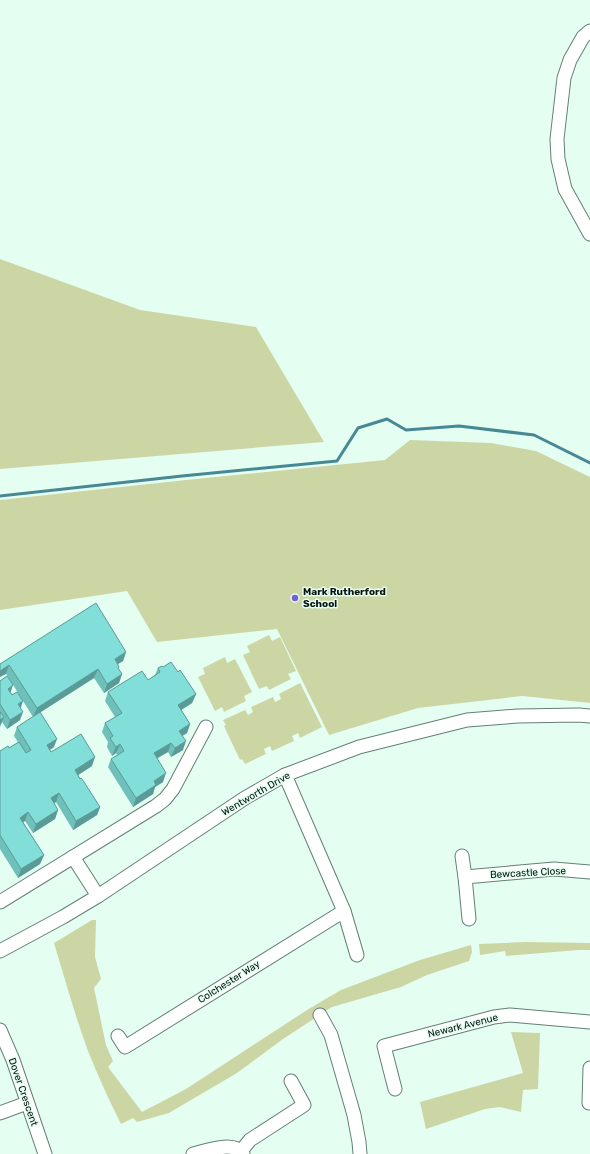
<svg xmlns="http://www.w3.org/2000/svg" width="590" height="1154" viewBox="0 0 590 1154" font-family="Rubik,sans-serif">
  <rect width="100%" height="100%" fill="#e4fef2"/>
  <g fill="#ccd6a4">
    <path d="M0,259L140,310L256,327L324,442L0,469Z"/>
    <path d="M410,440L491,443L536,451L590,477V703L522,696L418,708L329,735L277,629L157,642L127,591L0,610V500L186,480L385,460Z"/>
    <path d="M269,635L272,641L280,637L296,671L288,674L291,679L269,690L267,686L259,689L243,655L250,652L247,646Z"/>
    <path d="M225,657L227,663L235,659L252,692L244,696L246,701L224,712L222,707L215,711L198,677L205,674L203,668Z"/>
    <path d="M300,683L322,727L300,738L298,733L292,736L294,741L272,751L270,746L264,749L266,754L245,764L242,759L240,760L224,726L226,725L223,720L245,710L248,715L253,712L251,707L273,697L275,702L281,699L279,694Z"/>
    <path d="M92,920H96L95,957L101,979L94,988L106,1045L113,1061L108,1067L142,1112L186,1089L307,1010L341,990L420,960L471,945L472,952L469,961L427,975L401,987L332,1007L283,1039L237,1073L169,1113L137,1122L133,1118L121,1124C109,1100 98,1076 88,1051C75,1016 65,979 54,943Z"/>
    <path d="M525,942L590,943V950H579L506,956L505,951L480,955L479,944Z"/>
    <path d="M511,1032L540,1033L538,1089L523,1090L521,1112L500,1107L485,1109L426,1129L420,1102L523,1073Z"/>
  </g>
  <g fill="none" stroke-linecap="round" stroke-linejoin="round">
    <path stroke="#478895" stroke-width="3" d="M0,496L182,476L337,461L358,428L387,419L406,430L459,426L534,435L590,463"/>
    <defs>
      <g id="minor">
        <path d="M590,31L583,37L570,60L564,78L557,139L558,159L565,189L590,234"/>
        <path d="M462,856L465,877"/>
        <path d="M73,857L98,896"/>
        <path d="M0,902L156,806L165,799L173,789L206,727"/>
        <path d="M344,911L357,955"/>
        <path d="M469,919L465,877L554,869L590,872"/>
        <path d="M0,951L63,917L98,896L245,798L285,775L359,747L467,720L518,716L579,715L590,716"/>
        <path d="M320,1015L331,1035L354,1115L359,1142L360,1154"/>
        <path d="M0,1030L13,1060L45,1154"/>
        <path d="M118,1036L125,1047L344,911L285,775"/>
        <path d="M395,1089L384,1046L494,1017L510,1015L590,1022"/>
        <path d="M589,1103L590,1068"/>
        <path d="M0,1113L27,1103"/>
        <path d="M241,1151L250,1140L304,1105L291,1081"/>
        <path d="M193,1154C206,1151 234,1140 243,1154"/>
      </g>
    </defs>
    <use href="#minor" stroke="#628073" stroke-width="15"/>
    <use href="#minor" stroke="#fff" stroke-width="13"/>
  </g>
  <g fill="#6fbfba">
    <path d="M126,652L123,661L118,664V669L122,674L119,683L104,693L94,678L33,717L0,664Z"/>
    <path d="M163,667L178,672L196,694L192,703L181,710L190,724L187,733L182,736L183,750L171,757L168,752L157,758L163,782L155,787L153,794L133,807L108,767L111,759L117,755L116,753L112,756L107,747L108,742L102,732L105,723L115,717L105,701L108,692L148,680L155,675L158,668Z"/>
    <path d="M0,681L11,693L20,708V720L7,729L2,722L0,727Z"/>
    <path d="M17,727L54,747L50,750L51,752L92,766L78,775L100,807L97,815L73,830L56,802L54,803L58,810L55,819L33,833L25,821L23,822L44,855L40,864L18,878L0,849V751L9,748L18,742L14,736Z"/>
  </g>
  <g fill="#5a9b97">
    <path d="M126,652L123,661L111,668L115,659Z"/>
    <path d="M9,665L6,674L0,677V671Z"/>
    <path d="M98,669L94,678L33,717L37,708Z"/>
    <path d="M122,674L119,683L104,693L107,684Z"/>
    <path d="M13,685L10,694L8,689Z"/>
    <path d="M196,694L192,703L175,714L178,705Z"/>
    <path d="M23,701L20,710L18,704Z"/>
    <path d="M23,712L20,720L7,729L10,720Z"/>
    <path d="M4,717L0,726V727V720Z"/>
    <path d="M190,724L187,733L176,740L179,731Z"/>
    <path d="M57,739L54,747L43,754L47,745Z"/>
    <path d="M186,741L183,750L171,757L175,748Z"/>
    <path d="M171,743L168,752L151,762L154,753Z"/>
    <path d="M120,744L116,753L112,756L116,747Z"/>
    <path d="M95,757L92,766L72,779L75,770Z"/>
    <path d="M166,773L163,782L155,787L153,794L133,807L136,798L154,781Z"/>
    <path d="M59,793L56,802L48,807L51,798Z"/>
    <path d="M100,807L97,815L73,830L76,821Z"/>
    <path d="M58,810L55,819L33,833L36,824Z"/>
    <path d="M28,812L25,821L17,826L20,818Z"/>
    <path d="M44,855L40,864L18,878L21,869Z"/>
  </g>
  <g fill="#81ded8" stroke="#5a9b97">
    <path d="M96,603L126,652L115,659L119,667L118,668L122,674L107,684L98,669L37,708L9,665L0,671V664Z"/>
    <path d="M171,662L178,672L180,670L196,694L178,705L190,724L179,731L186,741L175,748L171,743L154,753L166,773L154,781L156,785L136,798L111,759L124,751L120,744L116,747L110,738L113,736L105,723L122,713L108,692L142,671L148,680L160,672L158,668L162,666L163,667Z"/>
    <path d="M7,676L13,685L8,689L12,695L17,692L23,701L18,704L23,712L10,720L0,704V681Z"/>
    <path d="M0,712L4,717L0,720Z"/>
    <path d="M40,712L57,739L47,745L51,752L81,734L95,757L75,770L80,779L81,778L84,782L100,807L76,821L59,793L51,798L58,810L36,824L28,812L20,818L44,855L21,869L0,835V751L8,746L9,748L19,742L26,753L31,750L17,727Z"/>
  </g>
  <circle fill="#755fd9" stroke="#e4fef2" stroke-width="1.5" cx="295" cy="598" r="4"/>
  <g text-anchor="middle" dominant-baseline="central" stroke-width="3" stroke-linejoin="round" paint-order="stroke">
    <g font-size="10" font-weight="bold" fill="#08130e" stroke="#e4fef2" text-anchor="start">
      <text x="303" y="592">Mark Rutherford<tspan x="303" dy="12">School</tspan></text>
    </g>
    <g font-size="10" fill="#08130e" stroke="#e4fef2">
      <text transform="translate(256 794) rotate(-30)">Wentworth Drive</text>
      <text transform="translate(528 873) rotate(-3)">Bewcastle Close</text>
      <text transform="translate(229 982) rotate(-32)">Colchester Way</text>
      <text transform="translate(463 1026) rotate(-14)">Newark Avenue</text>
      <text transform="translate(23 1092) rotate(71)">Dover Crescent</text>
    </g>
  </g>
</svg>
